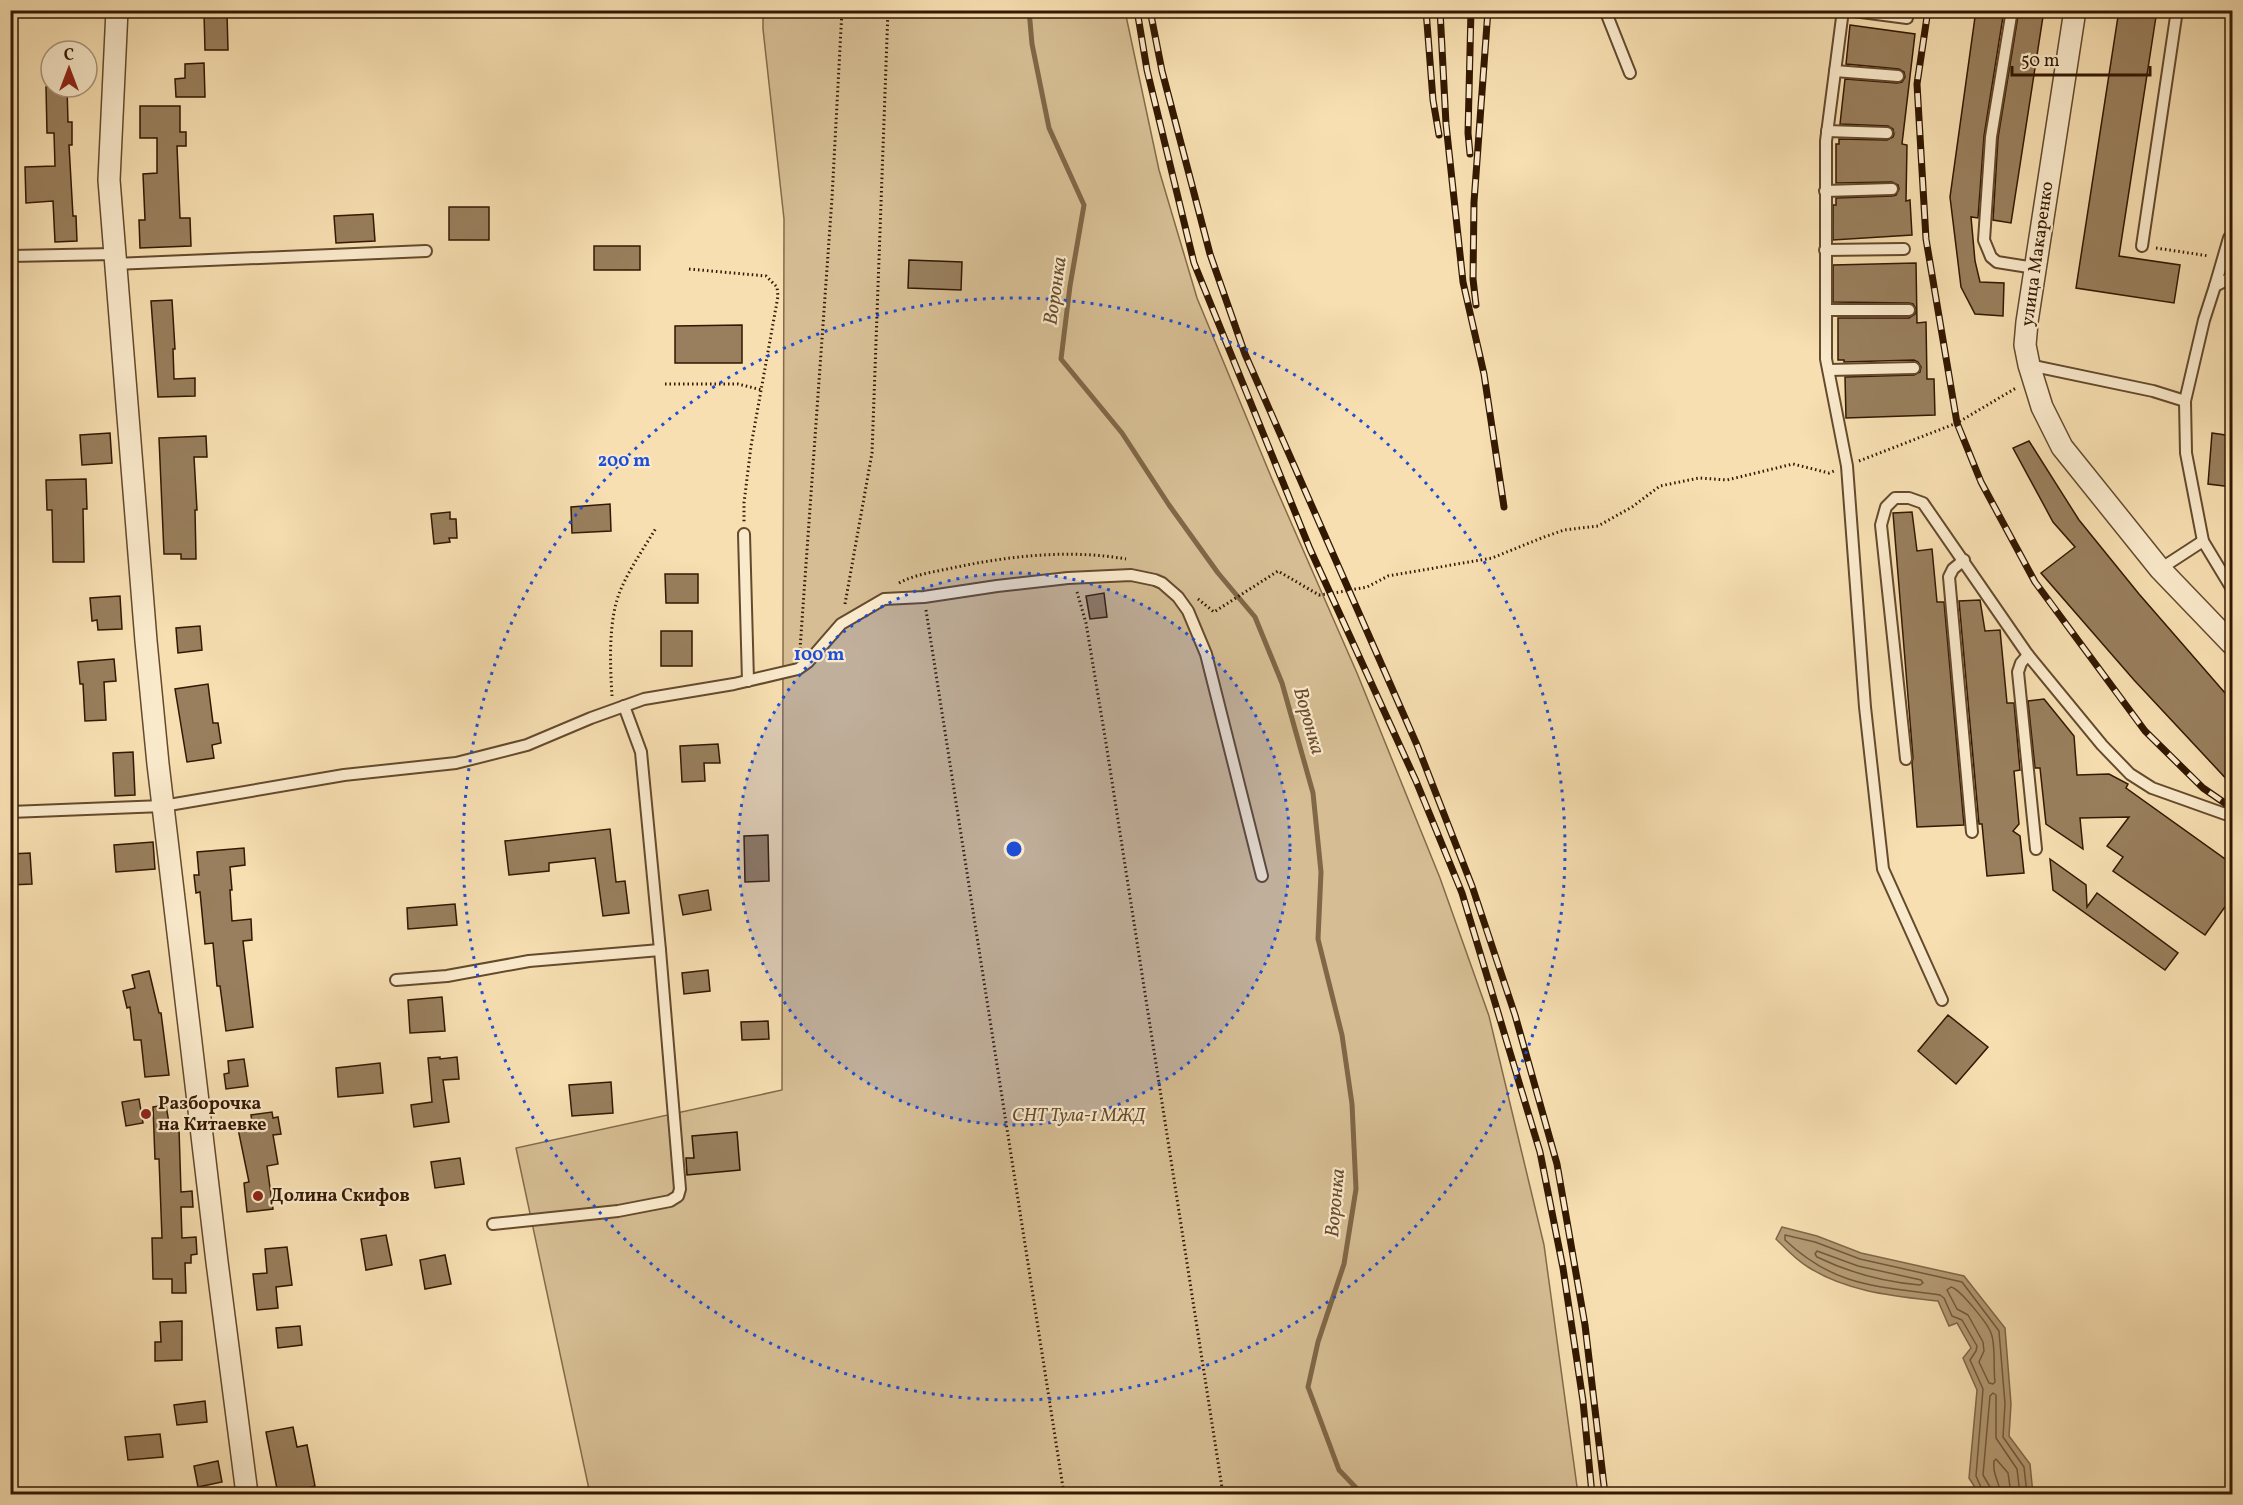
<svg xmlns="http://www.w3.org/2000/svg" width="2243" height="1505" viewBox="0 0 2243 1505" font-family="Vollkorn,serif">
  <rect width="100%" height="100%" fill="#f7dfb1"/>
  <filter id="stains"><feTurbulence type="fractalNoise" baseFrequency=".00333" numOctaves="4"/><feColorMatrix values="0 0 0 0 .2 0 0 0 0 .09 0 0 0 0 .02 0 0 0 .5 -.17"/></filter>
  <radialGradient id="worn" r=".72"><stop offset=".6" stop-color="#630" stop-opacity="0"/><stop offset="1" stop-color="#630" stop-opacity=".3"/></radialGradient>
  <path fill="#d6bd93" stroke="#846a4a" stroke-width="1.5" d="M763,11H1125L1159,170L1197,298L1272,479L1357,673L1440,878L1489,1016L1544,1245L1578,1494H590L516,1148L782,1090L784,219L763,29Z"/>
  <path fill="#b49b75" stroke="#806747" stroke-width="1.5" d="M1782,1227L1817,1236L1861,1253L1964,1276L2005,1328L2011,1404L2009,1436L2030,1464L2033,1494H1979L1969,1478L1977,1390L1963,1358L1971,1348L1957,1323L1949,1326L1938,1301C1894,1296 1847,1292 1808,1267C1796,1260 1786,1249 1776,1239Z"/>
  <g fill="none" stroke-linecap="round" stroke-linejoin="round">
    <g stroke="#745a3b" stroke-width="1.5">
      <path d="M1817,1251L1858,1266L1921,1280L1923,1283L1920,1285C1884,1282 1850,1273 1817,1257L1815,1254Z"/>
      <path d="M1951,1287C1960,1289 1988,1324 1991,1333C1996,1345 1993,1368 1995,1382L1993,1384L1989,1383L1979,1362L1984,1351L1983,1342L1968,1315L1957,1309L1947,1290Z"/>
      <path d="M1984,1494L1976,1476L1983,1389L1970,1360L1976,1351L1977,1346L1962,1320L1952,1316L1944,1298L1940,1295C1876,1286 1835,1287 1785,1240V1235L1815,1242L1860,1259L1962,1282L1999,1331L2005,1404L2003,1437L2024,1467L2027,1494"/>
      <path d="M1991,1494L1990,1487L1983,1475L1990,1396L1993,1393L1996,1395V1438L2017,1469L2020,1494"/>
      <path d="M2000,1494C2000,1481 1992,1476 1994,1461L1996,1459L2008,1473L2011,1494"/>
    </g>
    <path stroke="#806747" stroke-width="5" d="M1029,10L1032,44L1049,128L1084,205L1070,286L1061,359L1122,433L1169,505L1218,573L1255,617L1282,683L1313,793L1321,872L1318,939L1342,1035L1352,1104L1356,1189L1344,1264L1318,1342L1308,1387L1339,1470L1362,1494"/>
  </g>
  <g fill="#997f5d" stroke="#331801" stroke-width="1.5">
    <path d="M1976,10H2004L1984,136L1978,218L1971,217L1975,261L1980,282L2004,283L2003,316L1975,314L1961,287L1950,197Z"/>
    <path d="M2019,10H2044L2011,223L1993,220L1998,138Z"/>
    <path d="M2119,10H2157L2119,256L2180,265L2174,303L2076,288Z"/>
    <path d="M204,13H227L228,50H205Z"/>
    <path d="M1850,25L1915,34L1902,144L1907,145L1906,201L1910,200L1912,235L1833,240V205H1836V198L1892,196L1896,195L1899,189L1898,185L1892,182L1836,183V144H1839V139L1887,140L1893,137L1894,134L1893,129L1888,126L1840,124L1845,79L1897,83L1902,82L1905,77L1904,72L1899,69L1846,64Z"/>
    <path d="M204,63L205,97H176L175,79L185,78V64Z"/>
    <path d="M46,87H67L68,122H72V145H69L73,216H76L77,241L55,242L53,201L26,203L25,167L55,166L54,133H47Z"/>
    <path d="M140,106H180V132H186V146H177L180,218H190L191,246L140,248L139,220H145L143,174L157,173V138H140Z"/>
    <rect x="449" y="207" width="40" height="33"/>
    <path d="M373,214L375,241L336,243L334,216Z"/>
    <rect x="594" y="246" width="46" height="24"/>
    <path d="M909,260L962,262L961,290L908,288Z"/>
    <path d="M1916,263L1917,323L1926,322L1927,379H1934L1935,415L1846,418L1845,377L1914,375L1920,372L1921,367L1918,362L1914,360L1844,362V360H1838V318H1909L1915,314L1916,309L1913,304L1909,303L1833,302V265Z"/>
    <path d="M172,300L175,349H173L174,379L195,378V396L158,397L151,301Z"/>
    <path d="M742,325V363H675V326Z"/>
    <path d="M110,433L112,463L82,465L80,435Z"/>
    <path d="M2212,433L2232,436V487L2208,484Z"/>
    <path d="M206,436L207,457H194L197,510H195L196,559H181V554H164L159,438Z"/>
    <path d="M2029,441L2079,520L2139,594L2232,701V785L2134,680L2041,573L2075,547L2053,522L2013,448Z"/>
    <path d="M86,479L87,509H83L84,562H53L52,510H47L46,480Z"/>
    <path d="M610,504L611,531L572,533L571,507Z"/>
    <path d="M450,512V519H456L457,538H449L450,542L434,544L431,514Z"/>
    <path d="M1912,512L1917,551L1932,549L1937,602H1944L1964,825L1917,827L1912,763L1913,758L1893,513Z"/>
    <path d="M665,574H698V603H666Z"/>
    <path d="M1104,593L1107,617L1090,619L1086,596Z"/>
    <path d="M120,596L122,629L98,630L97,620L92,621L90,598Z"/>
    <path d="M1980,600L1985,631L2000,630L2007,703H2014L2020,770L2014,771L2019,824L2013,831L2020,836L2024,873L1987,876L1982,824H1979L1959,601Z"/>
    <path d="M200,626L202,650L178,653L176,628Z"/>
    <rect x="661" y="631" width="31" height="35"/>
    <path d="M114,659L116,681L104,682L106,720L85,721L83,684H80L78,662Z"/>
    <path d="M208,684L213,723H218L221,743L212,745L214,758L187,762L175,689Z"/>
    <path d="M2044,699L2074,736L2077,775L2109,774L2128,784L2126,788L2232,864V897L2205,935L2113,871L2123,857L2107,846L2129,817L2080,818L2083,849L2046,824L2040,768H2035L2028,701Z"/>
    <path d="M718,744L720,763H704L705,781L682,782L680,746Z"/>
    <path d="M133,752L135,795L115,796L113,753Z"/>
    <path d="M610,829L616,882L625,881L629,913L603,916L595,858L549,863V871L509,875L505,841Z"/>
    <path d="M768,835L769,881L745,882L744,836Z"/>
    <path d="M153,842L155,869L116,872L114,845Z"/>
    <path d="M244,848L245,865L230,867L232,890H230L232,921L251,919L252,940L243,941L253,1027L226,1031L220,986H217L213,943L205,944L200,892L196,893L194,875H199L197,852Z"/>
    <path d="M30,853L32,884L10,885V854Z"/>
    <path d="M2050,859L2086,885L2087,907L2097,893L2178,953L2165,970L2053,890Z"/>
    <path d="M708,890L711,910L683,915L679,895Z"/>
    <path d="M455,904L457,925L408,929L407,908Z"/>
    <path d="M708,970L710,991L684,994L682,973Z"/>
    <path d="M149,971L159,1013H161L169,1075L145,1077L141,1040H134L130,1007L127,1008L123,991L135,988L132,975Z"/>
    <path d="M442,997L445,1031L410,1033L408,1000Z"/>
    <path d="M1948,1015L1988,1047L1956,1084L1918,1051Z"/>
    <path d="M768,1021L769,1039L742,1040L741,1022Z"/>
    <path d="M440,1057V1059L457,1057L459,1079L443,1080L449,1122L414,1127L411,1105L432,1102L428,1058Z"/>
    <path d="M244,1059L248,1086L226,1089L224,1074L229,1073L228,1061Z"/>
    <path d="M380,1063L383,1093L338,1097L336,1068Z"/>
    <path d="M611,1082L613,1113L572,1116L569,1085Z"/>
    <path d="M139,1099L143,1123L126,1126L122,1102Z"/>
    <path d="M166,1105L170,1129H179L181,1192L192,1191L193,1207H181L182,1238L196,1237L197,1254L191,1255V1263H185L186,1293H172V1279H153L152,1238H162L159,1159H155L153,1107Z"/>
    <path d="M272,1112L273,1118L278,1117L281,1134L273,1135L278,1164L267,1166L273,1209L247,1212L244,1183L249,1182L237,1124L252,1122L251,1115Z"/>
    <path d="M737,1132L740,1170L687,1175L686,1158H694L692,1136Z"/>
    <path d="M460,1158L464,1184L435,1188L431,1162Z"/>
    <path d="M386,1235L392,1265L366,1270L361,1239Z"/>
    <path d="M287,1247L292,1285L276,1287L278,1308L257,1310L253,1274L267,1273L265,1249Z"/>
    <path d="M445,1255L451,1284L425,1289L420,1260Z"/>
    <path d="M182,1321V1360L155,1361V1342H161L160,1322Z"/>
    <path d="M300,1326L302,1345L278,1348L276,1328Z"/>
    <path d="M205,1401L207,1422L177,1425L174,1405Z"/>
    <path d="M293,1427L297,1447L307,1445L315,1486L308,1488L310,1494H278L266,1432Z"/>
    <path d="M160,1434L163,1457L128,1460L125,1437Z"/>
    <path d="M218,1461L222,1482L198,1487L194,1466Z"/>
  </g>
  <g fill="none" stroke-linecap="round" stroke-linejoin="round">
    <defs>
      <g id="service">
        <path d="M1605,10L1630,73"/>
        <path d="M1843,10L1826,141V359L1847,466L1865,707L1883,869L1942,1000"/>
        <path d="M1846,10L1907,18"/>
        <path d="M2012,10L1991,137L1984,240L1991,257L1997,262L2035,268"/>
        <path d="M1835,71L1898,76"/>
        <path d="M1827,131L1887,133"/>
        <path d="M1825,191L1892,189"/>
        <path d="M2142,246L2177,10"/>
        <path d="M1825,250L1904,249"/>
        <path d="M10,256L114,254"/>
        <path d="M114,264L426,251"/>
        <path d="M2215,286L2229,238L2232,239"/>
        <path d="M1826,310H1909"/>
        <path d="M2029,365L2153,391L2185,401L2186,453L2203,541L2232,589"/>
        <path d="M1829,370L1914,368"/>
        <path d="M2185,401L2204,320L2215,286L2232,277"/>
        <path d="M744,534L748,681"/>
        <path d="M1964,560L1953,569L1949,577L1972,832"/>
        <path d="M2160,569L2203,541"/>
        <path d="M2028,655L2021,663L2018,672L2036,849"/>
        <path d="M1906,759L1881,525L1886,507L1895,498H1909L1923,503L2028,655L2102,745L2130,774L2152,788L2225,814L2232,808"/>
        <path d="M10,812L163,806L344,775L456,763L527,745L591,718L644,699L734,684L798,669L808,662L841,624L884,599L924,597L997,586L1068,578L1131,575L1155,580L1162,583L1178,597L1188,611L1206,654L1262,876"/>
        <path d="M396,980L447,976L529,961L660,950"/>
        <path d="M493,1224L618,1211L670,1201L678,1196L680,1189L660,950L641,752L624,706"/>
      </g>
      <g id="minor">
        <path d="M117,10L109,180L146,641L158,764L217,1262L247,1494"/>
        <path d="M2075,10L2027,322L2025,345L2029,365L2042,407L2062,447L2160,569L2232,644"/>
      </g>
    </defs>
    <use href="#service" stroke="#644a2d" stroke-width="14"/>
    <use href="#minor" stroke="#644a2d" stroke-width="24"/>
    <g stroke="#331801" stroke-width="3" stroke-dasharray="1.5 3" stroke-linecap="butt">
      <path d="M2156,248L2209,256"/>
      <path d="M689,269L766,276L777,287L778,296L751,446L744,503V522"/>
      <path d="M665,384H738L762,390"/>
      <path d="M1859,461L1957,423L2016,388"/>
      <path d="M899,583C916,574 934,572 952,568C1009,556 1068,549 1126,559"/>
      <path d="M1077,592L1086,623L1106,743L1223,1494"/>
      <path d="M1198,599L1214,612L1278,571L1319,595L1340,592L1367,587L1388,576L1492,558L1544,537L1564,530L1598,526L1632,507L1660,486L1699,478L1727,480L1793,464L1829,473L1834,471"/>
      <path d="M845,604L872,453L888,10"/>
      <path d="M926,610L1064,1494"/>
      <path d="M800,649L832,198L842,10"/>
      <path d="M612,696C610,664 608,618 621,589C630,568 644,548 656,528"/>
    </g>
    <use href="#service" stroke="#faeacc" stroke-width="10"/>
    <use href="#minor" stroke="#faeacc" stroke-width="21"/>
    <defs>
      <g id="rail">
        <path d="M1137,10L1147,70L1194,263L1310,549L1416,781L1462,893L1540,1152L1563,1268L1583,1401L1592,1494"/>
        <path d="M1150,10L1162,71L1210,254L1245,354L1417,745L1472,886L1515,1015L1557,1164L1585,1325L1605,1494"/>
        <path d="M1426,10L1433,100L1439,135"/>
        <path d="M1440,10L1446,124L1463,282L1484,374L1504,507"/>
        <path d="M1928,10L1917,84L1926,239L1957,423L1981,482L2035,582L2145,731L2203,788L2232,808"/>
        <path d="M1470,154L1468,133L1471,10"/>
        <path d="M1476,305L1473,279L1474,202L1488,10"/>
      </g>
    </defs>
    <use href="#rail" stroke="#331801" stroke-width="7"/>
    <use href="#rail" stroke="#faeacc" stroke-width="4.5" stroke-dasharray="14" stroke-linecap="butt"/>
  </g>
  <circle cx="1014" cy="849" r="276" fill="#1d4ed8" fill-opacity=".12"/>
  <g fill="none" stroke="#1d4ed8" stroke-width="3" stroke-dasharray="3 6">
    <circle cx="1014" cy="849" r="276"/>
    <circle cx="1014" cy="849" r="551"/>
  </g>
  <g fill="#8f2418" stroke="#faeacc" stroke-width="2">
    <circle cx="146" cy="1114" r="6"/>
    <circle cx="258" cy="1196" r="6"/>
  </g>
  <g text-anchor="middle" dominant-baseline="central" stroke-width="4.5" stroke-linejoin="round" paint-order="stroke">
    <g font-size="18" fill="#331801" stroke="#faeacc">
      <text transform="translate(2038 254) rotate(-82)">улица Макаренко</text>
    </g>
    <g font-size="18" font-weight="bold" fill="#331801" stroke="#faeacc" text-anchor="start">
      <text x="158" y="1104">Разборочка<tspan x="158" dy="21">на Китаевке</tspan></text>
      <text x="270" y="1196">Долина Скифов</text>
    </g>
    <g font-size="18" font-style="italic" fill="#644a2d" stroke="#faeacc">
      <text x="1079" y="1116">СНТ Тула-1 МЖД</text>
    </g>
    <g font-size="20" font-style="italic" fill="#674c2f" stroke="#faeacc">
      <text transform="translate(1056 291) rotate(-82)">Воронка</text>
      <text transform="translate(1308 721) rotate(74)">Воронка</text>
      <text transform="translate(1336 1203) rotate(-85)">Воронка</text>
    </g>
  </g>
  <circle cx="1014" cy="849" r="9" fill="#1d4ed8" stroke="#faeacc" stroke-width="3"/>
  <g font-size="18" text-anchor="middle" font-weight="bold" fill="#1d4ed8" stroke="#faeacc" stroke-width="4.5" stroke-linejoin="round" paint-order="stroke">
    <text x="624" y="466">200 m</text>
    <text x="819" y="660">100 m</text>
  </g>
  <rect width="2243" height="1505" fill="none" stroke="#f7dfb1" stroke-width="36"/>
  <rect x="12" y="12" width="2219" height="1481" fill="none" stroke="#331801" stroke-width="3"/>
  <rect x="18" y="18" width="2207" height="1469" fill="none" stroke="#331801" stroke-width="1.5"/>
  <g transform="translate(69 69)"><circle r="28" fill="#faeacc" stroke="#aa967b" stroke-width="1.5"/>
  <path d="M0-4.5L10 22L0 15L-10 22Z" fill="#8f2418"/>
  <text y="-9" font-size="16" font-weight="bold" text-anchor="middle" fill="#331801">С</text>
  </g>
  <path d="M2012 66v9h138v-9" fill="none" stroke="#331801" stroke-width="3"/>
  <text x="2021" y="66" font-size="18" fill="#331801" stroke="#faeacc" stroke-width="4.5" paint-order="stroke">50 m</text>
  <rect width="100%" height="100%" filter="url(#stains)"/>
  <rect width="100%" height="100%" fill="url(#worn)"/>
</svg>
